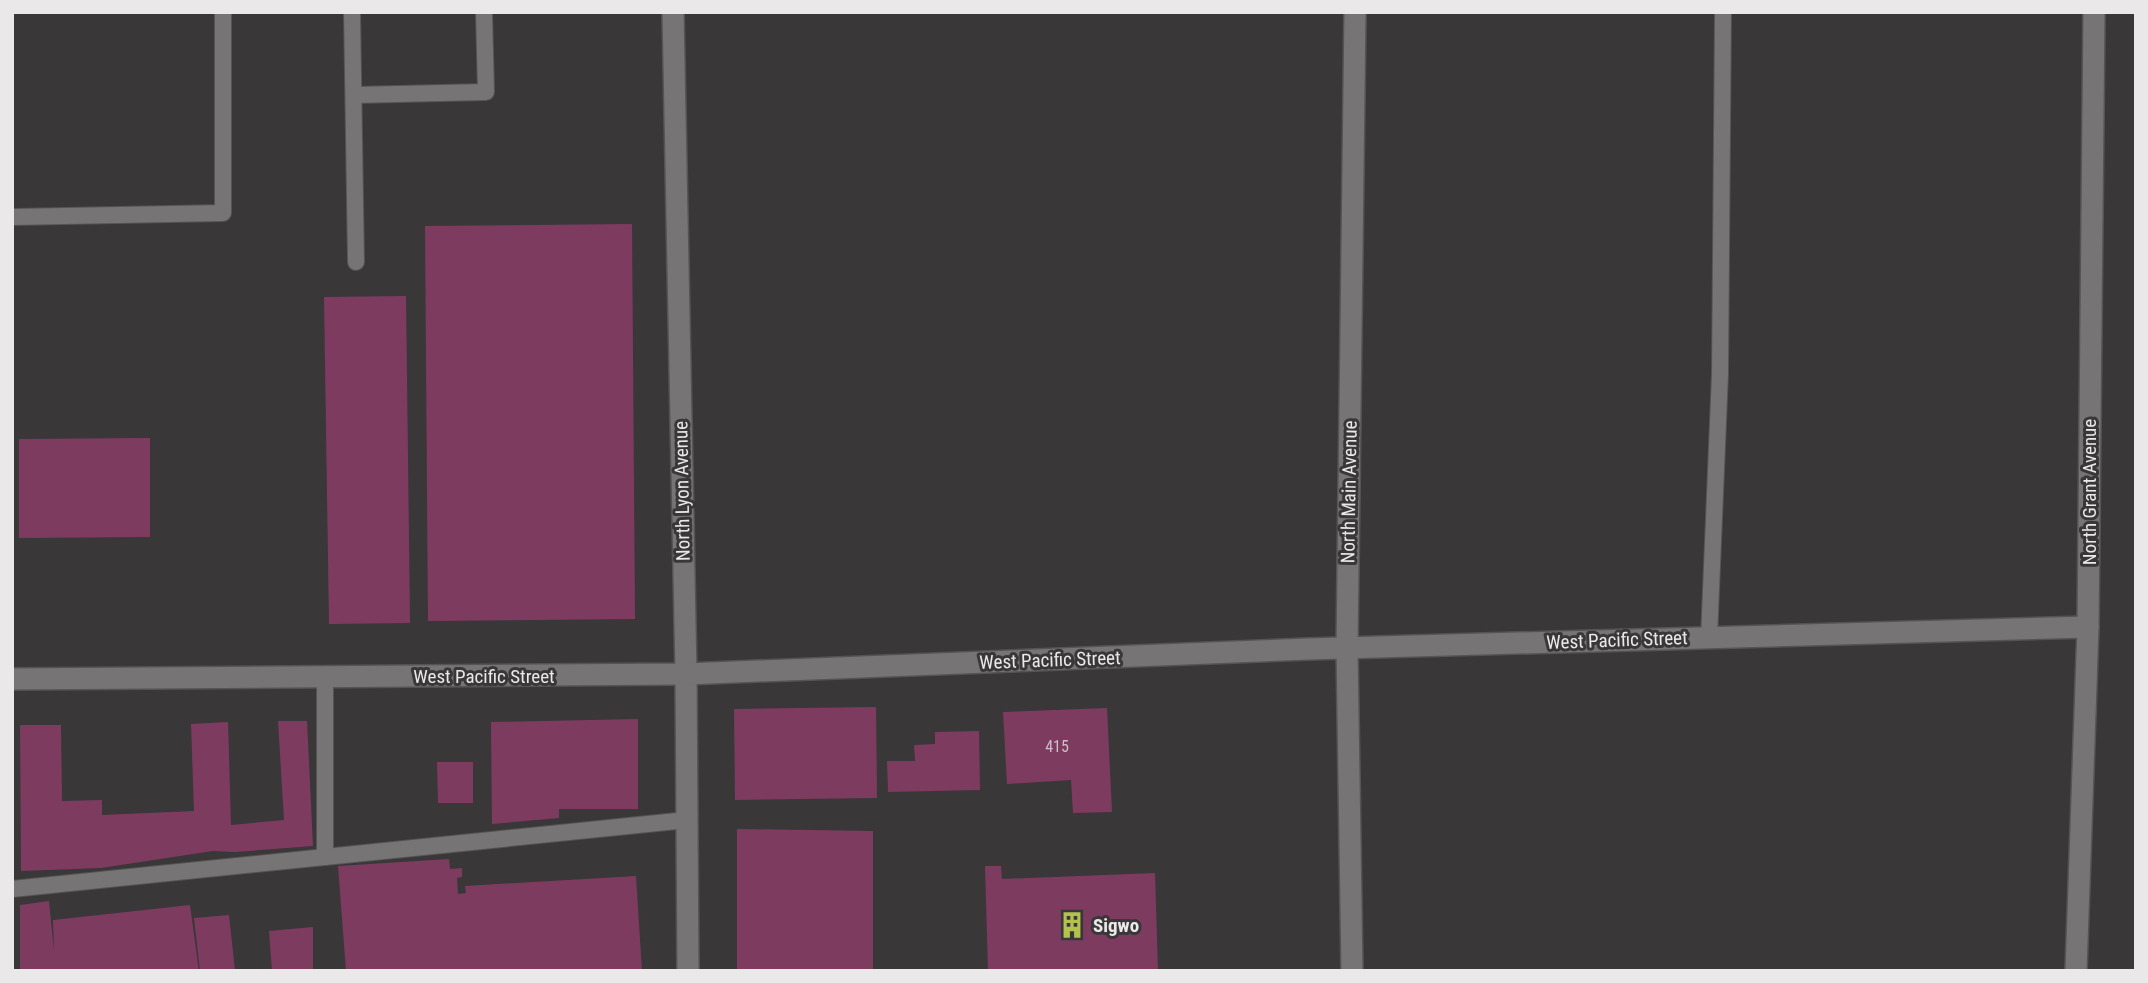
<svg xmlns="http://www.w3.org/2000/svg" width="2148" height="983" viewBox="0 0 2148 983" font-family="'Roboto Condensed',sans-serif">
  <rect width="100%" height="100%" fill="#393738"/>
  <g fill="#7e3b60">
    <path d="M632,224L635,619L428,621L425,226Z"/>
    <path d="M406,296L410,623L329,624L324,297Z"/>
    <path d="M150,438V537L19,538V439Z"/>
    <path d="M876,707L877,798L735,800L734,709Z"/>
    <path d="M1107,708L1112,812L1073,813L1071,780L1007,784L1003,712Z"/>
    <path d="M638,719V809H559V818L492,824L491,722Z"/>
    <path d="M278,721H307L313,846L235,852L213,851L101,868L21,871L20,725H61L62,801L102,800V815L194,811L191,724L228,722L231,825L284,820Z"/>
    <path d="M979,731L980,790L888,792L887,761H915L914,745L935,744V732Z"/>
    <path d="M437,762H473V803H438Z"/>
    <path d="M737,829L873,831V971H737Z"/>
    <path d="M449,859L450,869L462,868V877L457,878L458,894L466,893L465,886L636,876L642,971H346L338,866Z"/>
    <path d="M985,866H1001L1002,879L1155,873L1158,971H988Z"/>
    <path d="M49,901L54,952L53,920L190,905L199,971H20V905Z"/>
    <path d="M229,915L235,971H200L194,918Z"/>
    <path d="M313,927V971H272L269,931Z"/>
  </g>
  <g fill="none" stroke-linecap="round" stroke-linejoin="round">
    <defs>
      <g id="lane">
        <path d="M352,12L356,262"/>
        <path d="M354,95L486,92L484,12"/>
        <path d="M12,217L223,213V12"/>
        <path d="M1709,638L1720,374L1723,12"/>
        <path d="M325,677V857"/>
        <path d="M12,889L687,820"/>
      </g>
      <g id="street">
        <path d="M673,12L686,674L688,971"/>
        <path d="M12,679L686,674L1308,649L2088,627"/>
        <path d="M1352,971L1347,648L1355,12"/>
      </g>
      <path id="secondary" d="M2076,971L2088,627L2094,12"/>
    </defs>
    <use href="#lane" stroke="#555354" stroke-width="18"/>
    <use href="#street" stroke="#555354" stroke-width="24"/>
    <use href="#secondary" stroke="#555354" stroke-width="24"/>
    <use href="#lane" stroke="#777475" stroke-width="16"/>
    <use href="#street" stroke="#777475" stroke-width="21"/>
    <use href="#secondary" stroke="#777475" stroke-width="21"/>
  </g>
  <defs>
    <symbol id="building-bare" viewBox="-9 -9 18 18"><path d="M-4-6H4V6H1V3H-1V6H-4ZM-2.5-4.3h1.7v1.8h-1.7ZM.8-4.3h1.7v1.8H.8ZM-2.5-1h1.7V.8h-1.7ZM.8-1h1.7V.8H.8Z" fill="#b3c24b" stroke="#393738" stroke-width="2.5" paint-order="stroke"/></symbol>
  </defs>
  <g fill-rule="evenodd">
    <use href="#building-bare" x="1053" y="906" width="38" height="38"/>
  </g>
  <g text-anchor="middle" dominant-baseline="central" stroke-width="6" stroke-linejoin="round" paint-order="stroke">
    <g font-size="16" fill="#cfbdc7">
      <text x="1057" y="746">415</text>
    </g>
    <g font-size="19" fill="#eae8e9" stroke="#393738">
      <text transform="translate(682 491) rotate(-91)">North Lyon Avenue</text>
      <text transform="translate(1349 492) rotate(-89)">North Main Avenue</text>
      <text transform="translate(2089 492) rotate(-90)">North Grant Avenue</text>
      <text transform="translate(1617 640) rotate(-2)">West Pacific Street</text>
      <text transform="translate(1050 660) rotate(-2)">West Pacific Street</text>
      <text x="484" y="676">West Pacific Street</text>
    </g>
    <g font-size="19" font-weight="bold" fill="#eae8e9" stroke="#393738" text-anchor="start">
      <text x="1093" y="925">Sigwo</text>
    </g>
  </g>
  <rect width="2148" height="983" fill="none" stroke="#eae8e9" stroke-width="28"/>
</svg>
